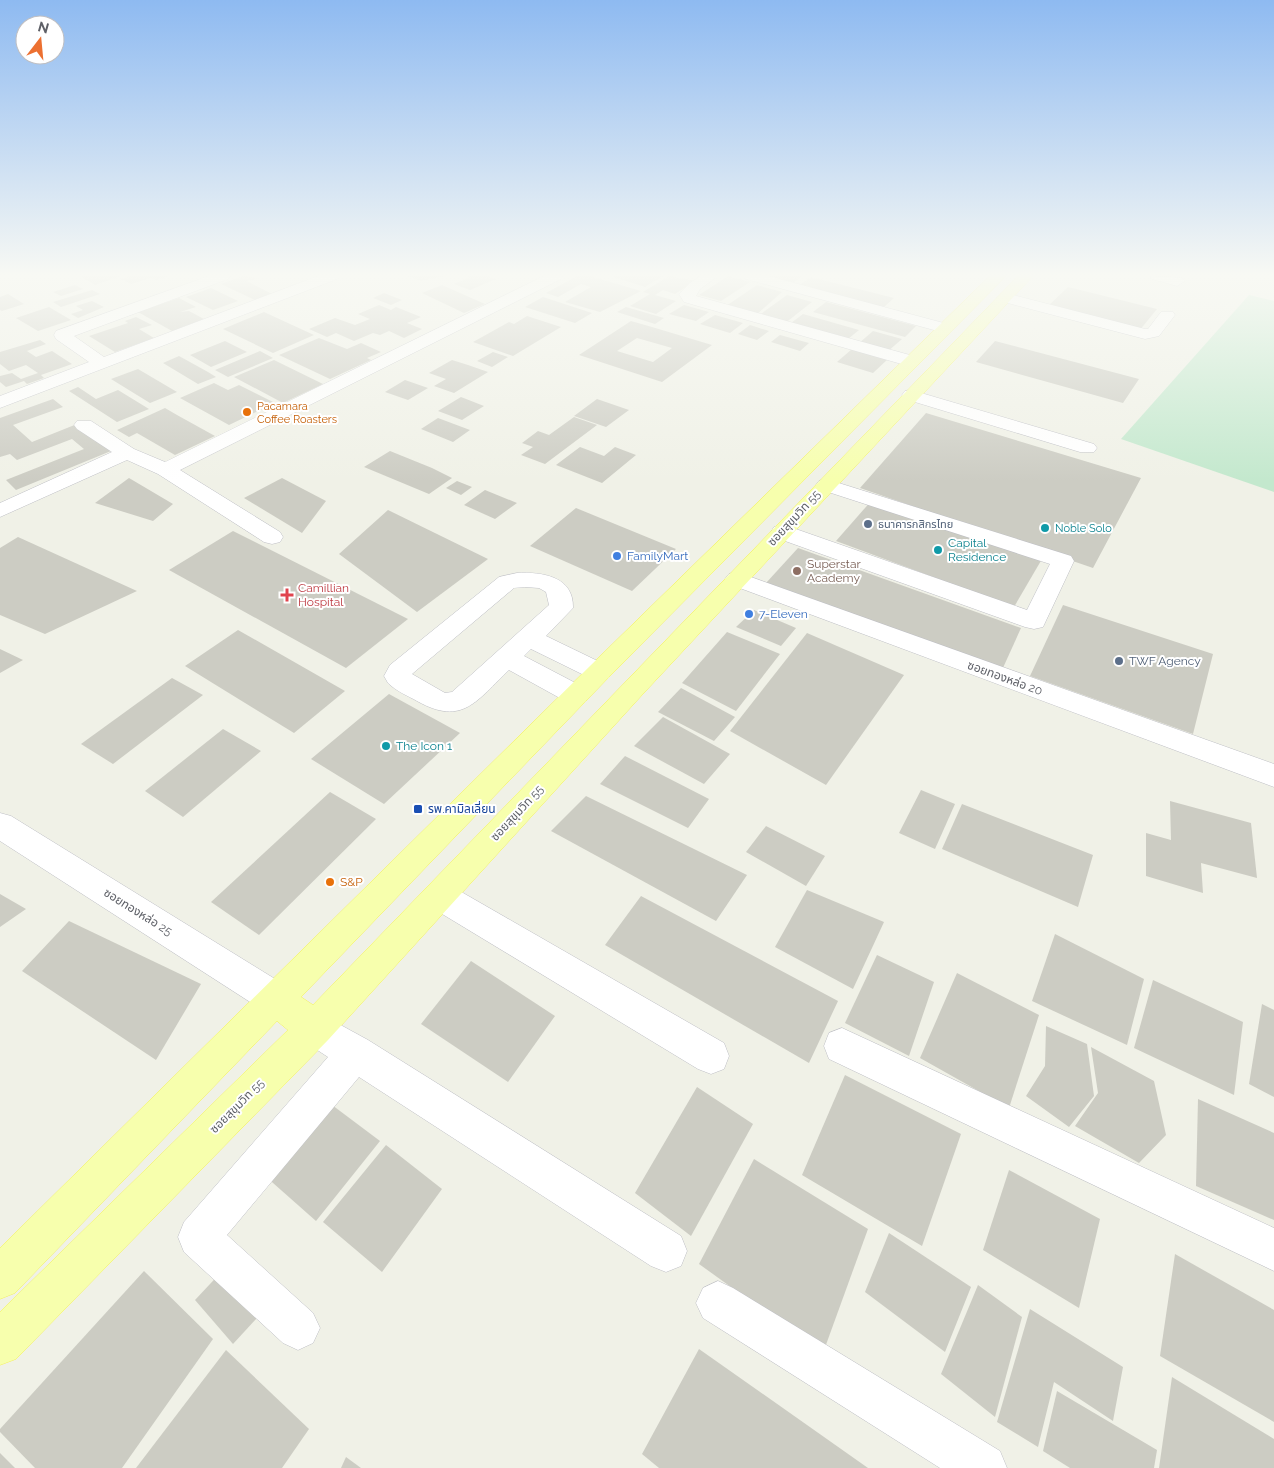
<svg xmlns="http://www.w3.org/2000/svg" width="1274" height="1468" viewBox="0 0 1274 1468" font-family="Raleway,'Noto Sans Thai',sans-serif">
  <rect width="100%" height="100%" fill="#f0f1e7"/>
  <path fill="#c3e8cd" d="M1249,295L1274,301V492L1121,439Z"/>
  <g fill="#ccccc3" fill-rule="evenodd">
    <path d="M80,276H121L95,285Z"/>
    <path d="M130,276H169L157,280L151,278L131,284L121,279Z"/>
    <path d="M243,276L258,278L247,281L272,294L255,300L221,284Z"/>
    <path d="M408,276H444L421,281Z"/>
    <path d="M467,276H487L496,279L470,290L454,284L470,277Z"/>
    <path d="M577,276H590L641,291L600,312L565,302L591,287L581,284L558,297L546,293Z"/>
    <path d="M615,276H663L645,287L613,277Z"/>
    <path d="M669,276L695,281L675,294L663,290L655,295L676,301L656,314L630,306L650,294L643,292Z"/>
    <path d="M728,276L750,282L721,301L699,295Z"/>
    <path d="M759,276H802L790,285Z"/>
    <path d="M811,277L894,298L884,307L798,286Z"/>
    <path d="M75,285L83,289L61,296L53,292Z"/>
    <path d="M442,285L485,304L464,313L422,293Z"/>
    <path d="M757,285L782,292L756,315L726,306Z"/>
    <path d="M1068,287L1157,309L1139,331L1048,306Z"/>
    <path d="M211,288L238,301L213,310L186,297Z"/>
    <path d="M92,290L100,294L61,307L53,302Z"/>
    <path d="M384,293L402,300L391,305L373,298Z"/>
    <path d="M8,294L24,304L2,311L0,310V297Z"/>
    <path d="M787,295L812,302L784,324L758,316Z"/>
    <path d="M543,297L592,313L575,323L525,307Z"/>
    <path d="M179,298L196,307L180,312L189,311L204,319L172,331L138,312Z"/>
    <path d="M92,301L104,307L78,318L71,314L83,310L76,306Z"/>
    <path d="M826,302L916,326L905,337L813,312Z"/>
    <path d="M379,305L391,310L396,307L421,317L407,323L422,329L404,338L389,331L380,335L373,333L354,341L336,333L327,337L309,329L335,318L355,325L370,319L358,314Z"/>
    <path d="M684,305L709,312L696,321L669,314Z"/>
    <path d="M49,307L71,320L38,331L16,318Z"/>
    <path d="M626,307L664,318L655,324L617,312Z"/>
    <path d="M264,312L314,335L273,353L223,329Z"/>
    <path d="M803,314L859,330L848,339L791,323Z"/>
    <path d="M715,315L743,323L730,333L700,324Z"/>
    <path d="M527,316L561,327L513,356L473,342L509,322L514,324Z"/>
    <path d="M136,317L152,325L139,329L154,338L115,352L89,336L128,323L125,321Z"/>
    <path d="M631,321L652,327L712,345L662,382L579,355ZM637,338L672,348L653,362L617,351Z"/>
    <path d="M750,325L769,331L757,340L738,334Z"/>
    <path d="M873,331L902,339L887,352L858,344Z"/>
    <path d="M780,335L809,343L800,351L771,342Z"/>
    <path d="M319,338L347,349L361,343L381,352L367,358L371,360L330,379L279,355Z"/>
    <path d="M40,340L46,344L27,351L36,357L52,351L72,364L41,375L44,378L27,384L24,381L6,387L0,382V376L12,373L21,379L38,373L26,365L9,371L0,364V352Z"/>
    <path d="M225,341L247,352L211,367L190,355Z"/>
    <path d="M995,341L1139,379L1123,403L976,362Z"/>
    <path d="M852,349L888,359L873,373L837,362Z"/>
    <path d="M260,351L273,358L228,377L215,370Z"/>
    <path d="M493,352L508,357L492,367L477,361Z"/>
    <path d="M179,356L208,372L216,377L198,384L163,363Z"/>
    <path d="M274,360L323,384L283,403L234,377Z"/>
    <path d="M452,360L468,365L488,372L454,393L434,386L446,379L429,373Z"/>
    <path d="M138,369L177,392L150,403L111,379Z"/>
    <path d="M405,380L428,388L408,400L385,392Z"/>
    <path d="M214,383L228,390L239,385L275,403L229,425L180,398Z"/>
    <path d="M78,387L96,399L118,390L149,409L117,422L69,391Z"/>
    <path d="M461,397L484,406L462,420L438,411Z"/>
    <path d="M53,399L63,407L13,425L32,442L77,424L111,451L16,490L6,480L84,449L72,439L17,460L10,454L0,457V418Z"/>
    <path d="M597,399L629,410L606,427L574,416Z"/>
    <path d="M165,408L177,415L215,436L175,455L137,433L129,437L117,430Z"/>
    <path d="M926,413L1141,478L1093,568L860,488Z"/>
    <path d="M574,417L597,425L545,464L521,455L533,447L522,443L538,431L549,435Z"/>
    <path d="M438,418L470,430L453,442L421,429Z"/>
    <path d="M580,447L604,456L615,447L636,455L602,483L556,465Z"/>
    <path d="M390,451L432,468L452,478L429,494L364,467Z"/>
    <path d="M129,478L173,504L153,521L95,503Z"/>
    <path d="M282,478L326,501L302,533L244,498Z"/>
    <path d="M457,481L472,487L461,495L446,488Z"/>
    <path d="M485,490L517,503L495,519L464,505Z"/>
    <path d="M872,500L1042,559L1014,607L836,541Z"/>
    <path d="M576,508L676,549L632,591L530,546Z"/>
    <path d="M388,510L488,559L417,612L339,554Z"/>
    <path d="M233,531L408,619L346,668L169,570Z"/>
    <path d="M18,537L137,591L45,634L0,615V548Z"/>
    <path d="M798,548L1021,628L1002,670L766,583Z"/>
    <path d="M1063,605L1213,654L1193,734L1030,676Z"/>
    <path d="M754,610L796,628L781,646L736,627Z"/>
    <path d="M238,630L345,691L294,733L185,666Z"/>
    <path d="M727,632L780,654L736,711L682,683Z"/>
    <path d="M807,633L904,675L826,785L730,731Z"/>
    <path d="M0,649L23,660L0,673Z"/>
    <path d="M172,678L203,695L113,764L81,744Z"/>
    <path d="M681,688L735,717L714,741L658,712Z"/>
    <path d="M389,694L460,733L384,804L311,759Z"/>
    <path d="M663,717L730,754L704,784L634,746Z"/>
    <path d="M223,729L261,751L183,817L145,791Z"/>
    <path d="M625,756L709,799L688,828L600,784Z"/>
    <path d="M921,790L955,804L935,849L899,833Z"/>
    <path d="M330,792L376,819L259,935L211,902Z"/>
    <path d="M586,796L747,875L716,921L551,831Z"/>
    <path d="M1170,801L1251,823L1257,878L1201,863L1203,893L1146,876V833L1171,840Z"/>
    <path d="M962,804L1093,855L1078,907L942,849Z"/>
    <path d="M766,826L825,856L806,886L746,852Z"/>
    <path d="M807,890L884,922L853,989L775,947Z"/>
    <path d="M0,894L26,909L0,927Z"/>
    <path d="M641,896L838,1001L809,1063L605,945Z"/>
    <path d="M69,921L201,984L156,1060L22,971Z"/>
    <path d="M1055,934L1144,979L1127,1045L1032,1001Z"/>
    <path d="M877,955L934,982L909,1056L845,1023Z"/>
    <path d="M471,961L555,1016L508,1082L421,1024Z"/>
    <path d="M957,973L1039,1015L1009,1108L920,1058Z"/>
    <path d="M1153,980L1243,1022L1234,1095L1134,1048Z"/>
    <path d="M1262,1004L1274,1010V1097L1249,1084Z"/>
    <path d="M1046,1026L1087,1044L1094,1096L1069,1127L1026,1096L1045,1066Z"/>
    <path d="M1091,1047L1154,1081L1166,1135L1139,1163L1075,1126L1098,1093Z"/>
    <path d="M845,1075L961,1134L922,1246L802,1175Z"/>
    <path d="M697,1087L753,1124L691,1236L635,1193Z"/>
    <path d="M1198,1099L1274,1133V1220L1196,1186Z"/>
    <path d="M328,1102L380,1141L316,1221L264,1175Z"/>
    <path d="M386,1145L442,1189L382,1272L323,1222Z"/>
    <path d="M754,1159L868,1229L823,1353L699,1264Z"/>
    <path d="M1009,1170L1100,1219L1079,1308L983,1250Z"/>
    <path d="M889,1233L971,1287L945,1352L865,1292Z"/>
    <path d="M240,1252L280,1293L233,1344L195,1300Z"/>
    <path d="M1175,1254L1274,1310V1422L1160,1356Z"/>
    <path d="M144,1271L213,1339L122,1468H35L0,1432V1429Z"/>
    <path d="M978,1285L1022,1317L995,1417L941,1374Z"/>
    <path d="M1030,1309L1123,1367L1113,1421L1054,1382L1038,1447L997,1422Z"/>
    <path d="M699,1349L868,1468H659L642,1454Z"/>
    <path d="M226,1350L309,1429L282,1468H136Z"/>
    <path d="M1172,1377L1274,1439V1468H1159Z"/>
    <path d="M1057,1391L1157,1450L1154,1468H1070L1043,1451Z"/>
    <path d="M0,1453L15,1468H0Z"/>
    <path d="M346,1457L361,1468H341Z"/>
  </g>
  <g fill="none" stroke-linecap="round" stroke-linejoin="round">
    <defs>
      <g id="minor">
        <path d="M209,276H230L228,279L74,336L104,357L318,276H339L337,279L0,408V396L89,362L56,339L54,335L56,331Z"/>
        <path d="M544,276H563L561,279L180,470L280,532L283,537L280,542L272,544L264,542L158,474L127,460L0,517V503L112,452L77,429L74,425L77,421H91L134,449L165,462Z"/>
        <path d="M701,276H718L700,289L696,296L917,357L920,361L917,365H905L684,302L679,294L690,283Z"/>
        <path d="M744,276H768L951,325L953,328L945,333L746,279Z"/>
        <path d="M1150,276L1182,278L1185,281L1177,286L1152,279Z"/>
        <path d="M1005,293L1145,329H1148L1161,312H1173L1175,315L1159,336L1145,339L1000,301L997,298Z"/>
        <path d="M911,390L1094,444L1097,448L1094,452H1080L905,399L902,395L905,391Z"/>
        <path d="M826,479L1071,556L1074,561L1043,627L1034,629L1025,627L774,537L771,532L774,527L782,525L790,527L1027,610L1050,564L819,489L816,485L819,481Z"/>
        <path d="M737,572L1274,764V787L729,584L725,579L729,574Z"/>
        <path d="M517,573C542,572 574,576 573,608L546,636L608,666L612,672L608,678L599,681L590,678L531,649L524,656L585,688L589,695L585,702L576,705L567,702L509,670C477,700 463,727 417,701C408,696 396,691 388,683L384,676L390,665L499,577ZM525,587L539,588L546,592L549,605L452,692L445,693L412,674L514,588Z"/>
        <path d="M0,813L11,816L288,987L293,999L288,1011L276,1016L264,1011L0,841Z"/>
        <path d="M440,882L451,886L724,1043L729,1056L724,1069L711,1074L698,1069L429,906L424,896L429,886Z"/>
        <path d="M315,1011L368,1040L681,1236L687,1251L681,1266L666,1272L651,1266L359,1077L227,1235L313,1313L320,1328L313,1343L298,1350L283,1343L184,1252L178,1237L184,1222L328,1057L302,1040L297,1028L302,1016Z"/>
        <path d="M842,1028L1274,1228V1271L829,1059L824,1046L829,1033Z"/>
        <path d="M718,1281L733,1288L1000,1451L1007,1468H940L703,1318L696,1303L703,1288Z"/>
      </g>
      <path id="major" d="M990,276H1006L608,678L301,997L313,1005L1018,276H1033L642,695L328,1040L16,1359L0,1365V1312L288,1030L277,1021L15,1293L0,1299V1248L590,666Z"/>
    </defs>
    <use href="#minor" stroke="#bebfc5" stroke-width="1"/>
    <use href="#major" stroke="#f4f05c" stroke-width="1"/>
    <use href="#minor" fill="#fff" fill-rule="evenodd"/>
    <use href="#major" fill="#f7ffad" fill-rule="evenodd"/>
  </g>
  <linearGradient id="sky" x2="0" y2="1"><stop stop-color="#8ebaf1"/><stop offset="0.57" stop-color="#f8f9f4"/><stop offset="1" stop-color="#f8f9f4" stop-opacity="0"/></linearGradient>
  <rect width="1274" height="482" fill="url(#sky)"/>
  <g fill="#e8710a" stroke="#fff" stroke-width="2">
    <circle cx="247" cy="412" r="5"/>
    <circle cx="330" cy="882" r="5"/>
  </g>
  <g fill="#5c6f8a" stroke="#fff" stroke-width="2">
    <circle cx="868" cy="524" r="5"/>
    <circle cx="1119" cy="661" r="5"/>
  </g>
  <g fill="#0f9aa8" stroke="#fff" stroke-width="2">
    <circle cx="1045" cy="528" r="5"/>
    <circle cx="938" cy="550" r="5"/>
    <circle cx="386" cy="746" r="5"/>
  </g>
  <g fill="#3f7fe0" stroke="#fff" stroke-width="2">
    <circle cx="617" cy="556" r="5"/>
    <circle cx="749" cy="614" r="5"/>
  </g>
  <circle fill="#8d6e63" stroke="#fff" stroke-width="2" cx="797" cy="571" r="5"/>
  <path fill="#e0444e" stroke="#fff" stroke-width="2" d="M284.5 587.5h5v5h5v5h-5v5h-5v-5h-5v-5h5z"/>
  <rect fill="#1a4fb4" stroke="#fff" stroke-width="2" x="413" y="804" width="10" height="10" rx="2.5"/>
  <g text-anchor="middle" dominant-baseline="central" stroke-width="4" stroke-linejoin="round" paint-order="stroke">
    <g font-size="11" fill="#c56008" stroke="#fff" text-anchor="start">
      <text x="257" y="406">Pacamara<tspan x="257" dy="13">Coffee Roasters</tspan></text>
    </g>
    <g font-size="11" fill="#4e5e75" stroke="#fff" text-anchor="start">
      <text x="878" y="524">ธนาคารกสิกรไทย</text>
    </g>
    <g font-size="11" fill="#0d838f" stroke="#fff" text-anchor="start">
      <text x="1055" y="528">Noble Solo</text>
    </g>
    <g font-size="12" fill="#5e6067" stroke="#fff">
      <text transform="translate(794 518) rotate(-47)">ซอยสุขุมวิท 55</text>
      <text transform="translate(1005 678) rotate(20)">ซอยทองหล่อ 20</text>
      <text transform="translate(517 813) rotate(-47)">ซอยสุขุมวิท 55</text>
      <text transform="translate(138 912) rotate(32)">ซอยทองหล่อ 25</text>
      <text transform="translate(237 1106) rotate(-45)">ซอยสุขุมวิท 55</text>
    </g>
    <g font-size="12" fill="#0d838f" stroke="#fff" text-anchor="start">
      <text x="948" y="543">Capital<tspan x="948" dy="14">Residence</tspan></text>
      <text x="396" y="746">The Icon 1</text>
    </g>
    <g font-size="12" fill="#366cbe" stroke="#fff" text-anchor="start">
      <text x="627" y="556">FamilyMart</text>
      <text x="759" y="614">7-Eleven</text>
    </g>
    <g font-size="12" fill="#785e54" stroke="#fff" text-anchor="start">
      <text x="807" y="564">Superstar<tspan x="807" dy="14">Academy</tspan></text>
    </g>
    <g font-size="12" fill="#be3a42" stroke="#fff" text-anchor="start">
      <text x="298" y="588">Camillian<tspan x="298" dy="14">Hospital</tspan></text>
    </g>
    <g font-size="12" fill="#4e5e75" stroke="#fff" text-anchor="start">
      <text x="1129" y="661">TWF Agency</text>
    </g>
    <g font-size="12" fill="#164399" stroke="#fff" text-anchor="start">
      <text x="428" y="809">รพ.คามิลเลี่ยน</text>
    </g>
    <g font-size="12" fill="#c56008" stroke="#fff" text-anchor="start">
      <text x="340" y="882">S&amp;P</text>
    </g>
  </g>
  <g transform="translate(40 40) rotate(16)"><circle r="24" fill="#ffffff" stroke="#bfbfc2"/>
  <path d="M0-4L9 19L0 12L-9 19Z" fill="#ec7031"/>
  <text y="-8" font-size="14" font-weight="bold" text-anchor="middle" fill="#5e6067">N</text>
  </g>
</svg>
